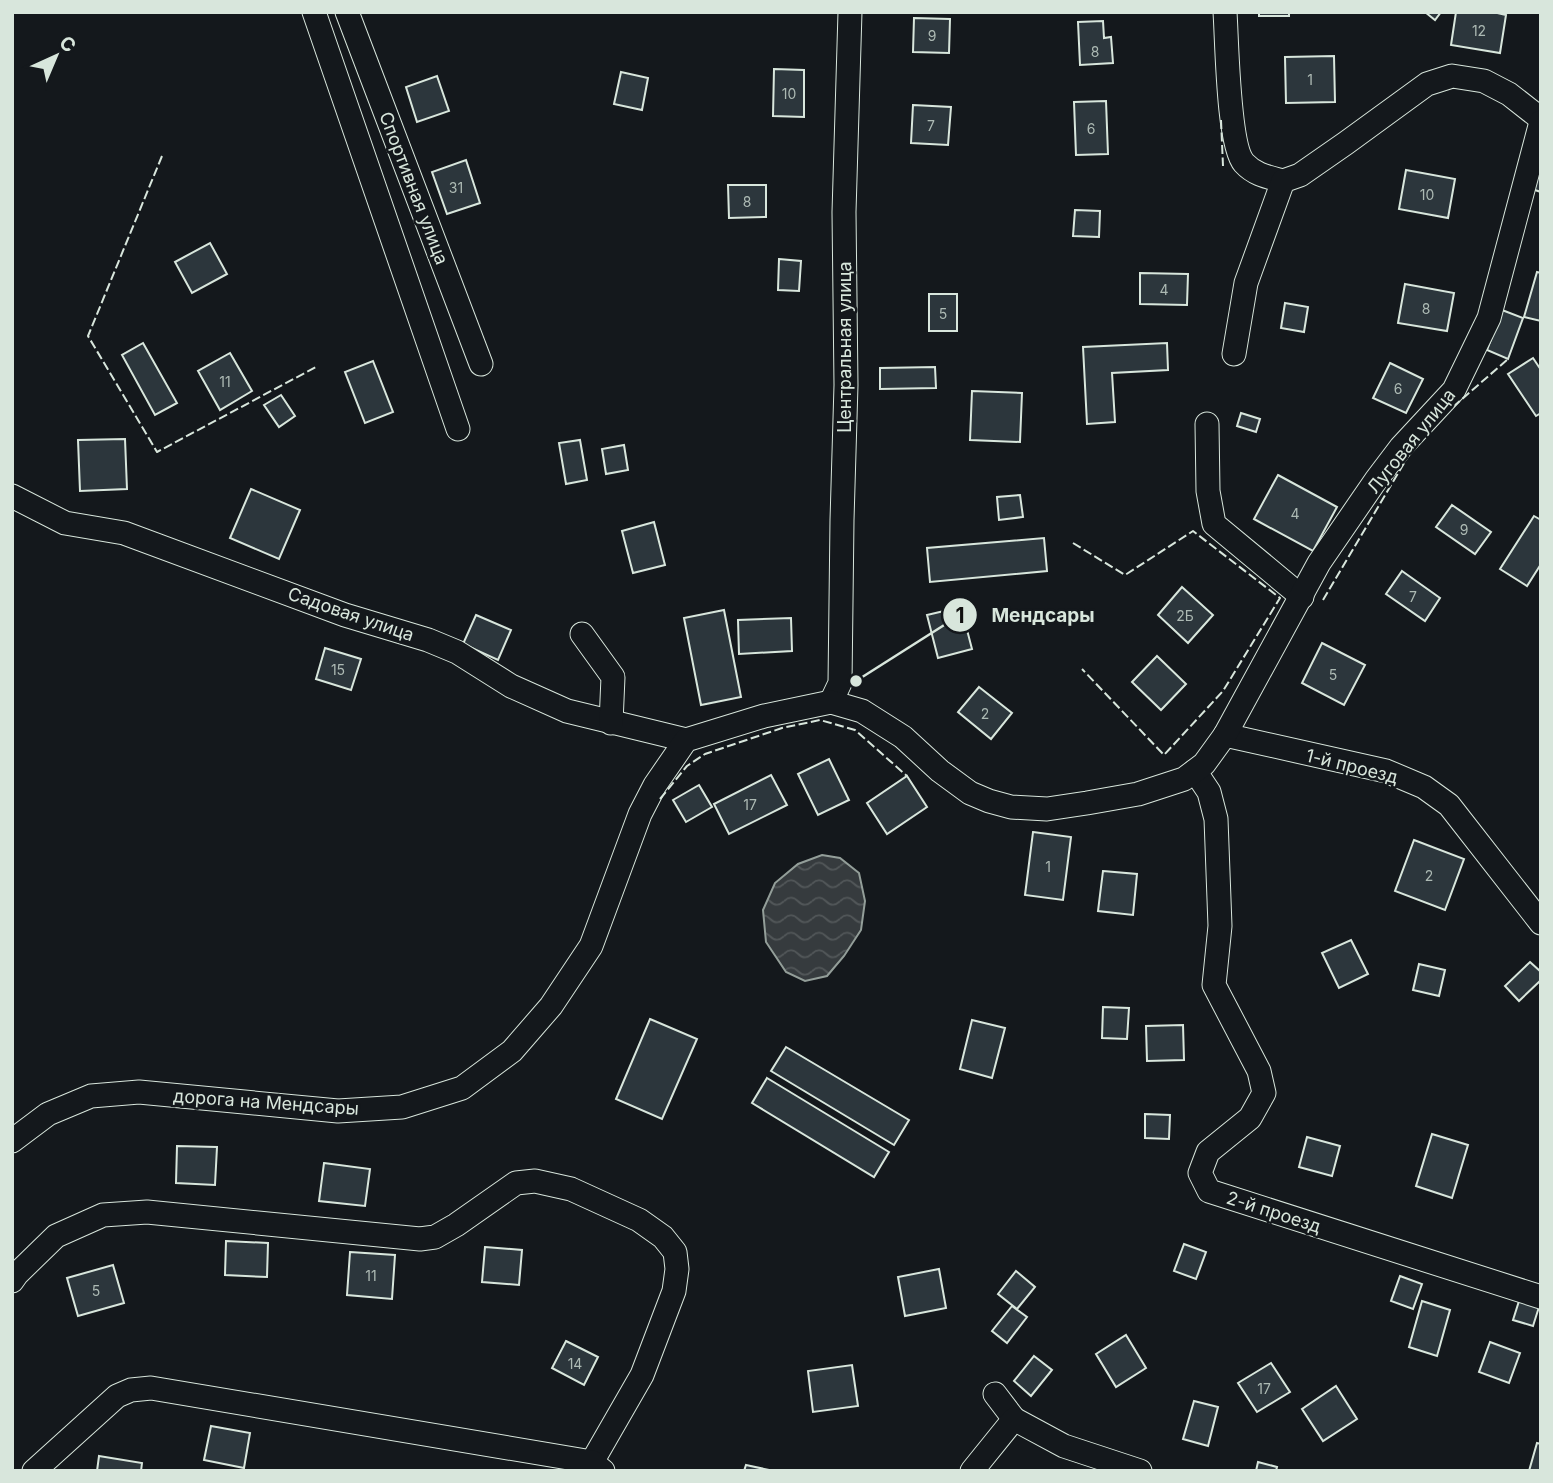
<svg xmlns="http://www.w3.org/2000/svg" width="1553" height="1483" viewBox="0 0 1553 1483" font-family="Inter,sans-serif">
  <defs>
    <pattern id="water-waves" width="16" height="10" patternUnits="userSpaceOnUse" patternTransform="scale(1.75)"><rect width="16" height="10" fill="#363b3e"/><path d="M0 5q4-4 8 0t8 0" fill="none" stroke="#525759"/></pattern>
  </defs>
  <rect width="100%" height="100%" fill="#14181c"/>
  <path fill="url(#water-waves)" stroke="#939e99" stroke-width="2" d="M822,855L840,858L859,873L865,901L861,930L844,956L827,976L805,981L786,972L766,942L763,910L775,883L798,864Z"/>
  <g fill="#2c363c" stroke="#d8e6dc" stroke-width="2">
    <rect x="1259" y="12" width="30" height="4"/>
    <path d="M1425,12H1441L1435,20Z"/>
    <path d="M1456,12H1493L1506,15L1500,53L1451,45Z"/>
    <path d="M914,18L950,19L949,53L913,52Z"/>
    <path d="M1103,21L1104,38L1111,37L1113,63L1080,65L1078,22Z"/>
    <path d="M1334,56L1335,102L1286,103L1285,57Z"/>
    <path d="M774,69L804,70V117L773,116Z"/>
    <path d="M621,72L648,78L642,110L614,104Z"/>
    <path d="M437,76L449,111L417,122L406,87Z"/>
    <path d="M1106,101L1108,154L1076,155L1074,102Z"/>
    <path d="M913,105L951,107L948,145L911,143Z"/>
    <path d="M466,160L480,203L447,214L432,172Z"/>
    <path d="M1406,170L1455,179L1448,218L1399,209Z"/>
    <path d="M1534,171L1541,173V192L1529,188Z"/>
    <path d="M728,185H766V217L729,218Z"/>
    <path d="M1075,210L1100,211L1099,237L1073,236Z"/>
    <path d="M210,243L227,274L192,293L175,262Z"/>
    <path d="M779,259L801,261L799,291L778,290Z"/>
    <path d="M1537,272L1541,273V321L1524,317Z"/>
    <path d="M1140,273L1188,274L1187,305L1140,304Z"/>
    <path d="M1405,284L1454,293L1447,331L1398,323Z"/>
    <rect x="929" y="294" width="28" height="37"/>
    <path d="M1285,303L1308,307L1304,332L1281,328Z"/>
    <path d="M1502,310L1523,318L1508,359L1487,350Z"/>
    <path d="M143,343L177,403L155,415L122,355Z"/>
    <path d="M1167,343L1168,370L1112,373L1115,422L1087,424L1083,347Z"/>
    <path d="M230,353L252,391L220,410L198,371Z"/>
    <path d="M1533,358L1541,370V413L1536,416L1508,374Z"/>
    <path d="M373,361L393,412L365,423L345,372Z"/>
    <path d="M1390,363L1423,379L1406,413L1373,398Z"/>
    <path d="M935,367L936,388L880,389V368Z"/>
    <path d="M972,391L1022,393L1020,442L970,440Z"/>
    <path d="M281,395L295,416L279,427L264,405Z"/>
    <path d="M1241,413L1260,419L1256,432L1237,426Z"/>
    <path d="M125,439L127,489L80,491L78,440Z"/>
    <path d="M580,440L587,480L566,484L559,443Z"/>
    <path d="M624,445L628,470L606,474L602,449Z"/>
    <path d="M1278,475L1337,507L1313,551L1254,519Z"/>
    <path d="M251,489L300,510L279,559L230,538Z"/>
    <path d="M1020,495L1023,517L999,520L997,497Z"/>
    <path d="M1452,505L1491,532L1475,554L1436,527Z"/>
    <path d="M1534,516L1541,520V564L1527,586L1500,569Z"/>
    <path d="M654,522L665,565L633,573L622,531Z"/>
    <path d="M1044,538L1047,571L930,582L927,548Z"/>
    <path d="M1402,571L1440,598L1425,621L1386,594Z"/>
    <path d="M1182,587L1213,615L1188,643L1158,615Z"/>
    <path d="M961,607L972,649L938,658L927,615Z"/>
    <path d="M724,610L741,697L701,705L684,618Z"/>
    <path d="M476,615L511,630L498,660L463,644Z"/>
    <path d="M791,618L792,651L739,654L738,620Z"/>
    <path d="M1322,643L1365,665L1344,705L1302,683Z"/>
    <path d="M325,648L361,659L351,690L316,679Z"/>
    <path d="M1157,656L1186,684L1161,710L1132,682Z"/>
    <path d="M979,687L1012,713L991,739L958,712Z"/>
    <path d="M829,759L849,800L818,815L798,774Z"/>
    <path d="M771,775L787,805L729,834L714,804Z"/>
    <path d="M907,776L927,807L887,834L867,803Z"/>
    <path d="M699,785L712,807L686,822L673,800Z"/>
    <path d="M1033,832L1071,837L1063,900L1025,895Z"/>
    <path d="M1414,840L1464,859L1445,910L1395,891Z"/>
    <path d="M1103,871L1137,874L1133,915L1098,911Z"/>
    <path d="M1351,940L1368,974L1339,988L1322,953Z"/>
    <path d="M1530,962L1541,972V980L1519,1001L1505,986Z"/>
    <path d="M1419,964L1445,970L1439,996L1413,990Z"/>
    <path d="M1103,1007L1129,1008L1127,1039L1102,1038Z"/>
    <path d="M650,1019L697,1039L662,1119L616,1099Z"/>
    <path d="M972,1020L1005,1028L992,1078L960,1069Z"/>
    <path d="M1183,1025L1184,1060L1147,1061L1146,1026Z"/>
    <path d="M786,1047L909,1120L894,1145L771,1071Z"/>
    <path d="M767,1078L889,1152L874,1177L752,1103Z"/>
    <path d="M1145,1114L1170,1115L1169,1139L1145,1138Z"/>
    <path d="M1432,1134L1468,1145L1452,1198L1416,1186Z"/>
    <path d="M1307,1137L1340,1146L1332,1176L1299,1167Z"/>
    <path d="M177,1146L217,1147L215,1185L176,1183Z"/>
    <path d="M324,1163L370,1169L365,1206L319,1201Z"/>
    <path d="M226,1241L268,1243L267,1277L225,1275Z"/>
    <path d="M1184,1244L1206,1252L1196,1279L1174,1271Z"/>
    <path d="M485,1247L522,1250L519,1285L482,1282Z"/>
    <path d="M350,1252L395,1255L392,1299L347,1295Z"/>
    <path d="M113,1265L124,1303L78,1316L67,1278Z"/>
    <path d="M939,1269L946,1308L905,1316L898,1277Z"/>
    <path d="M1016,1271L1035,1287L1017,1309L998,1294Z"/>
    <path d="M1400,1276L1422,1284L1413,1309L1391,1301Z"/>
    <path d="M1422,1301L1450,1310L1437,1356L1409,1347Z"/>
    <path d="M1519,1301L1539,1307L1533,1326L1513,1320Z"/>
    <path d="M1012,1306L1027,1317L1007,1343L992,1331Z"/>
    <path d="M1126,1335L1146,1368L1116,1387L1096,1354Z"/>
    <path d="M566,1341L598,1357L584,1385L552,1368Z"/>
    <path d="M1490,1342L1520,1353L1509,1383L1479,1372Z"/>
    <path d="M1034,1356L1052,1370L1031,1396L1014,1381Z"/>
    <path d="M1271,1363L1290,1392L1257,1412L1238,1383Z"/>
    <path d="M852,1365L858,1406L813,1412L808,1371Z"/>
    <path d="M1336,1386L1357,1419L1323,1441L1302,1409Z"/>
    <path d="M1194,1401L1218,1407L1208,1446L1183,1439Z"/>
    <path d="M211,1426L250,1433L244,1468L204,1460Z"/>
    <path d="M1537,1443L1541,1444V1471H1529Z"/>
    <path d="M99,1456L142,1463L141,1471H97Z"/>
    <path d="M1258,1462L1277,1467L1276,1471H1256Z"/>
    <path d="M746,1465L774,1471H744Z"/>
  </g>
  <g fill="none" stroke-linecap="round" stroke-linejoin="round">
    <defs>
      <g id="minor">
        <path d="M314,12L458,429"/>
        <path d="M347,12L481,364"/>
        <path d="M1225,12C1227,41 1228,145 1244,163C1255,175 1268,177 1283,181"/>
        <path d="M1234,354L1246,283L1283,181L1300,175L1346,143L1427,84L1452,76L1484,81L1509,94L1541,119"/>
        <path d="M1207,424L1208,491L1214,524L1302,597"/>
        <path d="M12,496L65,523L124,533L345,615L428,640L457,652L511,686L567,711L686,740"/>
        <path d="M582,634L613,677L611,723"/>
        <path d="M831,702L840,683L842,520L846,385L844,212L850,12"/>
        <path d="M1225,735L1386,771L1424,787L1449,805L1541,923"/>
        <path d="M1195,771L1209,792L1216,819L1220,926L1214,985L1259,1071L1264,1093L1250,1118L1208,1152L1200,1173L1209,1191L1541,1297"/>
        <path d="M12,1141L48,1114L91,1096L139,1092L338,1111L402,1107L462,1088L512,1051L551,1006L591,946L640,814L655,785L686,740L764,716L831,702L862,711L903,737L940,771L970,793L989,801L1011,807L1047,809L1087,803L1138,794L1184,779L1204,764L1225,735L1319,563L1376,480L1401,447L1454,390L1489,318L1541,122"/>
        <path d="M12,1281L17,1274L56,1236L103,1215L147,1212L420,1239L435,1237L456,1225L516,1183L535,1181L571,1189L639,1220L663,1237L675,1252L677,1269L674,1291L642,1375L592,1462"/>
        <path d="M995,1394L1014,1419"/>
        <path d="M34,1471L117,1396L131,1390L151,1388L592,1462L603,1471"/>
        <path d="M972,1471L1014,1419L1064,1446L1140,1471"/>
      </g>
    </defs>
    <use href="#minor" stroke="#d8e6dc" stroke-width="25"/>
    <use href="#minor" stroke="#14181c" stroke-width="23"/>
    <g stroke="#d8e6dc" stroke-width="2" stroke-dasharray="9 3.5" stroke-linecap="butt">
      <path d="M1221,120L1223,166"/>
      <path d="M162,156L88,336L157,452L316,367"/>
      <path d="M1453,407L1508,359"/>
      <path d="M1073,543L1125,575L1193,531L1280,598L1223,691L1164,755L1082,669"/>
      <path d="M1323,600L1410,453"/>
      <path d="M660,799L687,766L705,754L782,728L820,720L855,730L907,776"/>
    </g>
  </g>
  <g text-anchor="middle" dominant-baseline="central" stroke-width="5" stroke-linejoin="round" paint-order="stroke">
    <g font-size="14" fill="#adbab4">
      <text x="1479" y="30">12</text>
      <text x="932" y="35">9</text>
      <text x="1095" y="51">8</text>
      <text x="1310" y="79">1</text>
      <text x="789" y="93">10</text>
      <text x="931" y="125">7</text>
      <text x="1091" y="128">6</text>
      <text x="456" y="187">31</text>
      <text x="1427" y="194">10</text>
      <text x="747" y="201">8</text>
      <text x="1164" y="289">4</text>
      <text x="1426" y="308">8</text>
      <text x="943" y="313">5</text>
      <text x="225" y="381">11</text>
      <text x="1398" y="388">6</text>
      <text x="1295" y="513">4</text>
      <text x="1464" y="529">9</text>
      <text x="1413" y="596">7</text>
      <text x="1185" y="615">2Б</text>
      <text x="338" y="669">15</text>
      <text x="1333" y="674">5</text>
      <text x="985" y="713">2</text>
      <text x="750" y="804">17</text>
      <text x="1048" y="866">1</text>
      <text x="1429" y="875">2</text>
      <text x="371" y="1275">11</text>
      <text x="96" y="1290">5</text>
      <text x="575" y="1363">14</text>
      <text x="1264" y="1388">17</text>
    </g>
    <g font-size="18" fill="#d8e6dc" stroke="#14181c">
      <text transform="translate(414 188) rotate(69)">Спортивная улица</text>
      <text transform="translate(844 347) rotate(-90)">Центральная улица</text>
      <text transform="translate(1411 441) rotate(-51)">Луговая улица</text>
      <text transform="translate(351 614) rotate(19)">Садовая улица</text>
      <text transform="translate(1352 766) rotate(14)">1-й проезд</text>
      <text transform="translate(266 1102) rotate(4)">дорога на Мендсары</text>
      <text transform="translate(1274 1212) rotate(18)">2-й проезд</text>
    </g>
  </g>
  <path fill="none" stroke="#d8e6dc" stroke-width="2.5" d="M856 681L960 615"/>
  <g fill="#d8e6dc" stroke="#14181c" stroke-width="2.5">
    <circle cx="856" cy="681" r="7"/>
    <circle cx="960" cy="615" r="18"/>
  </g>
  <g font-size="21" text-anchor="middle" font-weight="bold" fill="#111">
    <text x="960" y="623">1</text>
  </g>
  <g font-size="19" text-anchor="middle" font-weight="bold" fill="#d8e6dc" stroke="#14181c" stroke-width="5" stroke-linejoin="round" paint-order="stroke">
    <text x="1043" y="622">Мендсары</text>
  </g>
  <rect width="1553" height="1483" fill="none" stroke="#d8e6dc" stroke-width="28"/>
  <g transform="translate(56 56) rotate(44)" stroke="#14181c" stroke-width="5" paint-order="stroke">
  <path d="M0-5L12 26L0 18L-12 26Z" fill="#d8e6dc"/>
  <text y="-10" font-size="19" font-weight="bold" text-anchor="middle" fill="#d8e6dc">С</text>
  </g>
</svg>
